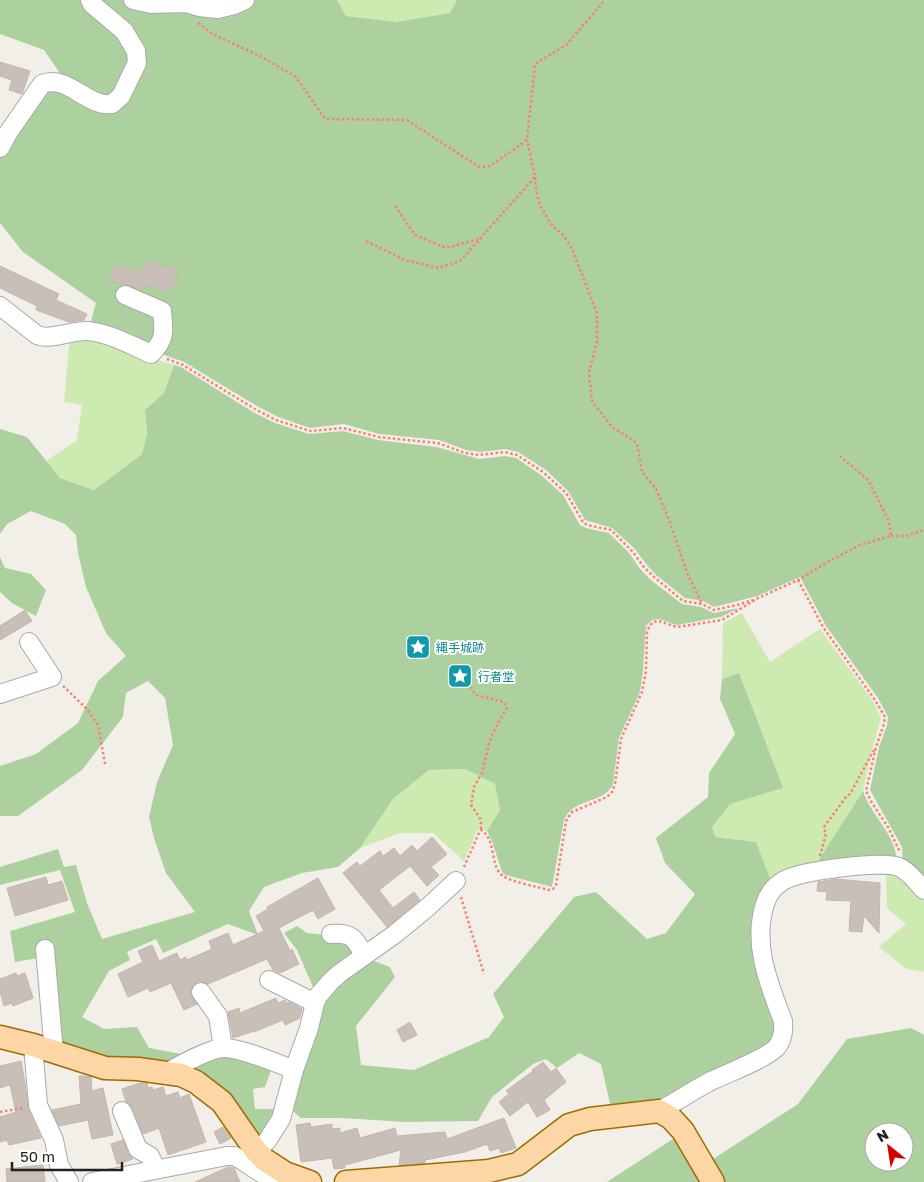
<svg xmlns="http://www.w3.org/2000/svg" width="924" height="1182" viewBox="0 0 924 1182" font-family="'Golos Text','Noto Sans JP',sans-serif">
  <rect width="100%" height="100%" fill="#f2efe9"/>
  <g fill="#cdebb0">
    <path d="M337,0H457L450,13L396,22L346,16Z"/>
    <path d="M75,335L174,365L164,393L145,410L147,434L142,454L94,490L60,478L46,461L77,440L82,405L64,402L70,336Z"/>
    <path d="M742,613L770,662L820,629L873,701L881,718L873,746L863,791L815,866L772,883L756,842L715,837L711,827L730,804L782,788L739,673L722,679L723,623Z"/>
    <path d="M465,769L495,784L500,810L487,831L481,828L477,831L464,861L433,833H400L360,848L393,799L429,770Z"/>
    <path d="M886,869L898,871L924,897V972L907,969L879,947L906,924L887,908Z"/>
  </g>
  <g fill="#add19e" fill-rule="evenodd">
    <path d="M0,0H85L123,38L132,62L110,99L64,79L44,50L0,34Z"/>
    <path d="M95,0H122L139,7L253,0H337L346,16L396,22L450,13L457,0H924V884L903,864L902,847L870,790L879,747L887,725L888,717L878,698L826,626L800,577L757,596L714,607L703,601L685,598L656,575L646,564L635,549L612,528L585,520L568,491L546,470L518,452L505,449L480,452L466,450L439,440L379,434L344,424L310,428L278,417L257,406L184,362L89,328L96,303L23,252L0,223V158L12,135L49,85L100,108L141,64Z"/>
    <path d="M174,365L181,367L253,412L275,423L309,434L343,431L378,440L437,447L479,459L505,456L516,458L541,475L563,495L580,525L586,528L609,533L630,554L640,569L651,580L682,604L701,607L714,613L739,608L721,617L677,625L659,619L652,620L646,626L643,671L640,692L619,738L613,784C605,801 584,799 571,810C568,812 566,817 564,820L552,887L505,875L502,872L492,841L487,831L500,810L495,784L465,769L429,770L393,799L360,848L338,867L302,873L264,887L249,911L258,935L228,924L163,953L156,939L127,952L130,960L109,971L82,1017L104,1029L137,1027L149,1048L192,1056L172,1066L106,1061L61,1050L50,956L15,962L10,931L75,912L60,870L0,885V867L58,849L64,867L76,865L87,903L102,939L195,912L166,873L154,838L149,817L157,782L173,745L165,698L148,681L126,693L123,717L82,770L18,816H0V766L36,754L78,723L98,681L126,656L106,633L86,587L78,553L76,535L65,524L31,511L7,524L0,534V429L27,437L60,478L94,490L142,454L147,434L145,410L164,393Z"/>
    <path d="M0,557L5,568L31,574L46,590L36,616L12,603L0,592Z"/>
    <path d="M739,673L783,788L730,804L712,827L715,837L756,842L772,883L761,900L779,1022L774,1043L662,1102L611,1108L601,1064L579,1053L557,1068L546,1059L533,1064L492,1097L478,1121L405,1122L343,1118H301L289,1108L318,1004L366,958L390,967L395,977L356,1026L361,1065L414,1070L489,1037L504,1017L493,994L574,897L596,892L647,939L666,933L695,894L665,863L656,838L708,797L709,773L735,734L720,699L722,679Z"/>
    <path d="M863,791C871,816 896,834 897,862L815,866Z"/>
    <path d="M297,926L307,933L334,936L349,941L359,955L316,994L297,950L284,933Z"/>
    <path d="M911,1028L924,1035V1182H720L710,1161L798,1104L847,1039ZM874,1132H904V1162H874Z"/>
    <path d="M214,1054L273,1065L265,1087L253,1089L255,1109H281L264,1139L256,1137L185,1066Z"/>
    <path d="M676,1137L703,1182H607Z"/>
  </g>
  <g fill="#c7bfb8" stroke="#c4b6ab">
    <path d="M0,62L30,71L22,94L9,90L12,80L0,76Z"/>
    <path d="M145,261L178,270L174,287L169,286L168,291L139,284L138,289L129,285L110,282L115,265L142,272Z"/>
    <path d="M0,266L59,294L56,300L87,314L84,320L69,322L36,310L37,306L0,288Z"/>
    <path d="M25,610L32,621L0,640V626Z"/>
    <path d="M432,837L447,854L431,867L439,875L427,886L410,866L379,890L393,908L414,892L420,900L387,927L343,873L357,862L360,866L380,851L383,856L394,848L400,856L412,845L417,851Z"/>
    <path d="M46,877L48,885L62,881L68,900L15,916L7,888Z"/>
    <path d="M318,878L335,909L318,919L313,910L279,928L290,951L292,949L299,964L280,973L273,970L267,959L208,984L200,981L195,983L192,987L190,992L197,1004L184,1010L171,983L150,992L148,988L128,997L118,974L143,962L138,951L152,945L159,961L177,953L180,960L186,957L187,960L212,949L209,941L228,933L233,945L264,931L256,916L268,909L267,907Z"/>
    <path d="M836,879L880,883L879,933L864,916L862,932L849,931L851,901L826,900L827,892L817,891L818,882Z"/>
    <path d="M16,973L17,976L25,973L33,998L13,1006L12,1003L4,1006L0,992V979Z"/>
    <path d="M276,998L278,1003L285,1000L287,1003L289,1002L302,1009L300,1018L285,1025L283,1020L254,1032V1031L233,1038L228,1012L239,1008L240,1013Z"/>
    <path d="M410,1022L417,1035L403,1042L397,1030Z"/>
    <path d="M21,1061L25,1083L28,1109L41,1138L9,1145L7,1140L0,1142V1117L16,1112L10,1085L0,1088V1066Z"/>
    <path d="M543,1062L551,1072L556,1068L566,1082L544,1100L550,1110L537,1117L528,1102L510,1116L499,1102L509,1094L506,1091L533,1071L532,1070Z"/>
    <path d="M79,1076H86L91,1077L92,1091L103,1088L113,1135L92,1139L88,1120L59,1126L52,1110L81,1104Z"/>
    <path d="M140,1083H147L148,1088L152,1087L153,1090L163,1087L166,1096L178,1092L180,1098L189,1094L206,1142L168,1155L159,1128L143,1134L132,1107L126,1102L122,1089Z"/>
    <path d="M504,1118L516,1148L501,1153L499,1148L490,1151L487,1144L465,1152L425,1160V1163L399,1165L401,1150L345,1165V1168L334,1169L332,1158L301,1162L296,1125L310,1123L311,1127L332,1124V1129L340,1128V1133L357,1128L360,1138L395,1128L397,1136L445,1132L447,1139Z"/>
    <path d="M223,1127L231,1138L220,1144L214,1132Z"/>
    <path d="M123,1140L128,1153L133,1159L117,1164L111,1144Z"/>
    <path d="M43,1165L45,1182H7L6,1169Z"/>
    <path d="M228,1167L234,1168L240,1182H195Z"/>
  </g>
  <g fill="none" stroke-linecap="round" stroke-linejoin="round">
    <defs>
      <g id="minor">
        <path d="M133,0L151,4L186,3L199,7L218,9L234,5L245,0"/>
        <path d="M0,148L8,133L42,84C68,74 86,107 112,104L121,96L137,63L136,51L124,31L92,4L90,0"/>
        <path d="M0,306L37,335C50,341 72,330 88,331C109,333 131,345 151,354C166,339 164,331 162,311L125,295"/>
        <path d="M0,694L52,677L29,642"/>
        <path d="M331,934C351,932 355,938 364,955"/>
        <path d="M45,949L54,1053"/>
        <path d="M269,980L315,1003"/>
        <path d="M201,992L218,1016L223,1048"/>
        <path d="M33,1045L38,1105L54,1140L59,1165L69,1182"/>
        <path d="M166,1073C180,1065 208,1049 223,1048C239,1047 279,1064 294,1070"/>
        <path d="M122,1111L138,1149L150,1156L156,1169"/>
        <path d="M659,1111C676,1102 692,1091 709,1082C725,1074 766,1059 777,1047C783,1039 784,1031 783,1021C769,984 752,944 765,904C768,893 777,883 787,879C804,871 882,860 899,867C909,871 917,883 924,890"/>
        <path d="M256,1151L267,1141L281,1119L294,1070L309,1028L315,1003L318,996L331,981L340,973L395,934L428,907L456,881"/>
        <path d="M92,1182L227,1156H235L275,1182"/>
      </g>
      <g id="major">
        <path d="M0,1037L33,1045L105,1068L138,1069L181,1075L196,1082L222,1102L256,1151L265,1160L285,1173L310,1182"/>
        <path d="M346,1182L489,1171L518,1164L569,1125L590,1119L659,1111L671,1118L683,1131L713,1182"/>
      </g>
    </defs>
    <use href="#minor" stroke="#a9a9a9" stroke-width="20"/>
    <use href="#major" stroke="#a06b00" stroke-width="25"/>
    <g stroke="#fa8072" stroke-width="2.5" stroke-dasharray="2.5 2.5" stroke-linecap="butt">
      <path d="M198,23L212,34L260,56L296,77L325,119L407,120L479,167L490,166L527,140L535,64L566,45L605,0"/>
      <path d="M535,177L536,190L540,205L551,224L564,236L572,249L597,313V341L589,373L592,401L612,427L637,443L642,472L656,489L669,520L686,570L702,604"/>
      <path d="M395,206L415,235L446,248L482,238"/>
      <path d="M366,241L405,260L439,268L460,261L535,177L527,140"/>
      <path d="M167,359L183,365L255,409L276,420L310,431L343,428L379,437L438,443L465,453L479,455L505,452L517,455L543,472L566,493L583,522L587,525L611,530L633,552L643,566L654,577L683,601L702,604L714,610L737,605L753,600"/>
      <path d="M891,536H906L924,530"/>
      <path d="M798,580L823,627L875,700L885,717L884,724L876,747L866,791L872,803L888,827L900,852"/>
      <path d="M464,679L476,695L504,702L507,708L498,723L490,740L482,773L474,787L471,805L481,820V830"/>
      <path d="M63,686L87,709L98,725L105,764"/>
      <path d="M820,856L826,834L824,827L846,797L850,794L874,750"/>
      <path d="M464,867L478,835L481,830C497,839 489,866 503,876C512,882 538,887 549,890L553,889L556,885L566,821L572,812L607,797L612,792L615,784L621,739L642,692L646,671L647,633L649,627L653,622L659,621L677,627L722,620L758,598L798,580L833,559L860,545L891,536L889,521L868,480L840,456"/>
      <path d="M461,897L484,974"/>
      <path d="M0,1112L23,1108"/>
    </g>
    <use href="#minor" stroke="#fff" stroke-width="18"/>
    <use href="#major" stroke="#fcd6a4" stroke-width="22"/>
  </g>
  <defs>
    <symbol id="sight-square" viewBox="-11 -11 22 22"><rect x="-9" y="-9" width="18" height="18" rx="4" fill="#0f9aa8" stroke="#fff"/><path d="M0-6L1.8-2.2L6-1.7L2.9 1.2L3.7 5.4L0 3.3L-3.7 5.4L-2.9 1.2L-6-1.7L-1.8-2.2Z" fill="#fff"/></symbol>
  </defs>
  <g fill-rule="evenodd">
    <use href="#sight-square" x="404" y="633" width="28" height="28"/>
    <use href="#sight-square" x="446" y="662" width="28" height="28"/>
  </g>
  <g text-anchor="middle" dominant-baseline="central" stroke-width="4" stroke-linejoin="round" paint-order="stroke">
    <g font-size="12" fill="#0d838f" stroke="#fff" text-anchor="start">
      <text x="436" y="647">縄手城跡</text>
      <text x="478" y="676">行者堂</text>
    </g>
  </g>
  <g transform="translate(889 1147) rotate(330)"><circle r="24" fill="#ffffff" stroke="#a7a7a7"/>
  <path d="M0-4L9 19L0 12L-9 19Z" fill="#d40000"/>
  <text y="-8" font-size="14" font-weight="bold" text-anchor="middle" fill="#222222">N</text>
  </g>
  <path d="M12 1162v8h110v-8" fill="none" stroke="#222222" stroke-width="2.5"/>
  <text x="20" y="1162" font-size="15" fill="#222222" stroke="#ffffff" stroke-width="4" paint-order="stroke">50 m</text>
</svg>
